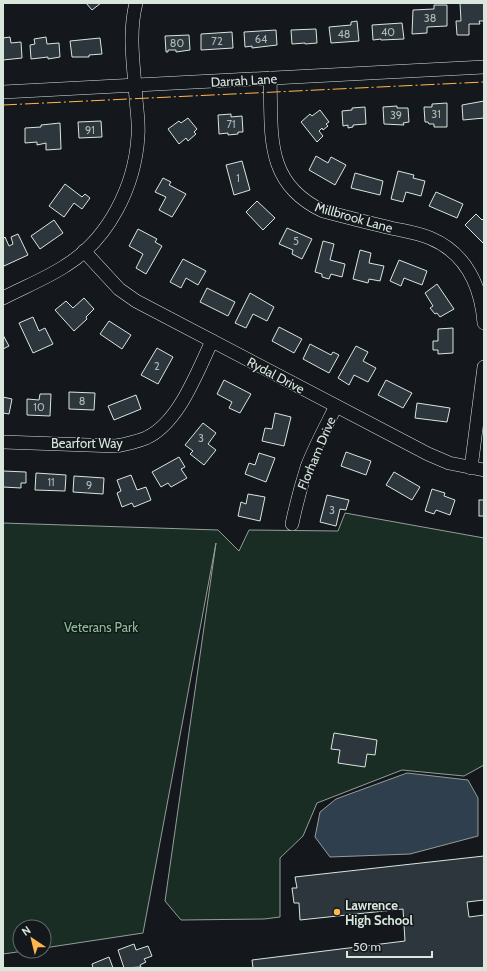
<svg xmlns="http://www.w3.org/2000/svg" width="487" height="971" viewBox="0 0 487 971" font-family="Cabin,sans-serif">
  <rect width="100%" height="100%" fill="#14181c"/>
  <path fill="#1a2d24" stroke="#939e99" d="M345,513L484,538V765L464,776L402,770L317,803L303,836L280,858V917L264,919L181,920L165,901L216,543L143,933L44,948V927H20V951H24L3,954V523L218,530L239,551L249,530L338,531Z"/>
  <path fill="#2f3f4d" stroke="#939e99" d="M407,773L468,780L478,798V836L410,854L330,857L315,837L320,812L336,799Z"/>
  <g fill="#2c363c" stroke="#d8e6dc">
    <path d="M86,3H101L92,10Z"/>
    <path d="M460,3H484V21H479L480,24H469V35H457L456,21H461Z"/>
    <path d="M434,5H447V26L427,27V33L412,34L413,10L434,9Z"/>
    <path d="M357,21L359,41L331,43L329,27L351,25V22Z"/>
    <path d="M402,23L404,39L381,40V39L373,40L372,25Z"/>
    <path d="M316,29L317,43L305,44V43L292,44L291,30Z"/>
    <path d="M276,30L277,45L252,48V46L245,47L244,32Z"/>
    <path d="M232,32L233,48L201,50V34Z"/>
    <path d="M189,35L190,50L176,52V50H168V52H166L165,36Z"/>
    <path d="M10,37L11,43L21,42L22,58L3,60V38Z"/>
    <path d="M46,37L47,44L59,43L60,57L48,59V57L31,59L30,45L35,44L34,39Z"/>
    <path d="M100,38L102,54L89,55V57H72L70,41Z"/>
    <path d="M484,101V118L463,120L462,105Z"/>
    <path d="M447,103V127H434V124H429L428,122H425L424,107H432V104Z"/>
    <path d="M397,106V108H408L409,122L403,123L404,125L384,124L383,107Z"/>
    <path d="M365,107L366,124L353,125V127L348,128V125L343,126L342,111L352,110V108Z"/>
    <path d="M320,110L329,122L326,124L328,126L323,130L322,128L319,131L323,136L317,142L301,122L310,114L312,116Z"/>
    <path d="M231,114V117L242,116L243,132H238V134L228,135V133L219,134L218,115Z"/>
    <path d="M188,118L197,129L194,132L196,134L188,141L186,138L179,144L168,129L179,121L181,123Z"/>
    <path d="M101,121L102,137L79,138L78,122Z"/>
    <path d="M60,123L61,149L46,150V143L37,145V142L25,143V128L41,127V125Z"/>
    <path d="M316,156L328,163L331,157L346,165L335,185L309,170Z"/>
    <path d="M242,161L250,190L234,195L226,165Z"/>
    <path d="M398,171L414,175L413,178L425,181L421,196L406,192L403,202L391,199Z"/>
    <path d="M355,173L383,181L380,195L351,188Z"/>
    <path d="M163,178L171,182L169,185L186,194L172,217L159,210L166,197L155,192Z"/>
    <path d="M65,184L82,197L85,194L90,198L82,209L74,203L64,217L49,206Z"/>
    <path d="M436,192L463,204L457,218L429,206Z"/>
    <path d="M257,201L275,218L263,230L246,212Z"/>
    <path d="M476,214L482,220L484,218V244L465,225Z"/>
    <path d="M54,220L63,233L40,249L31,236Z"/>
    <path d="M287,228L312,239L302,259L292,254L293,250L279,244Z"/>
    <path d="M138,229L157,239L155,242L162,246L146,274L136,268L143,254L129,246Z"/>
    <path d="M18,234L28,255L4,266L3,263V239L5,237L9,246L13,244L11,237Z"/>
    <path d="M323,241L334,244L330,260L345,264L342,277L331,274L329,279L322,277V274L315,272Z"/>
    <path d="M360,250L371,253L369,263L384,266L380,281L369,279L368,283L353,279Z"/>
    <path d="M183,259L206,271L198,285L186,278L181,288L170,282Z"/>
    <path d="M399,260L427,271L422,285L404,278L401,286L390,281Z"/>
    <path d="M437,284L454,309L440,317L437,313L435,314L430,308L433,306L425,293Z"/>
    <path d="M207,288L235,302L228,316L200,302Z"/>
    <path d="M250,293L274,307L267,321L253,314L246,328L235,323Z"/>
    <path d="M84,298L94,309L86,317L87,319L74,331L55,310L66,301L73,308Z"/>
    <path d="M33,317L39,331L45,328L53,344L33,353L19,323Z"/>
    <path d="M109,321L131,335L122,349L100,334Z"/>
    <path d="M279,327L302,339L294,353L272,341Z"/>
    <path d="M453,328V353L438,354V350H433V341H438V329Z"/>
    <path d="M3,335L9,346L3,349Z"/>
    <path d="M310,344L331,355L333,352L339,355L329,373L303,359Z"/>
    <path d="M356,346L368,352L363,361L376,368L368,382L354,375L349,385L338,378Z"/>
    <path d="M157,348L173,357L158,384L141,375Z"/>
    <path d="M224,380L251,394L240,413L229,408L232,402L217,394Z"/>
    <path d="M386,380L412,393L403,408L378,395Z"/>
    <path d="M69,392L95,393L94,410L69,409Z"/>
    <path d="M40,394H51L50,416L27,415V399L39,400Z"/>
    <path d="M136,395L141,409L114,420L108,406Z"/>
    <path d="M3,397L12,399L9,414L3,413Z"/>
    <path d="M417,403L450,408L447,422L415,418Z"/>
    <path d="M275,413L291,417L284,446L262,441L265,428L272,429Z"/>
    <path d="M203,423L216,433L208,444L216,450L204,465L190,454L193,451L185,445Z"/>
    <path d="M346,452L371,461L366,475L341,466Z"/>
    <path d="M259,453L275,458L266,482L245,474L249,463L255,465Z"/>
    <path d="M179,457L185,467L181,469L187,478L171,487L168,483L161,487L152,472Z"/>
    <path d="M3,471L26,472V483H21V488L3,487Z"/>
    <path d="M394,472L420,487L412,500L386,485Z"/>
    <path d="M36,473L66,475L65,491L35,490Z"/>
    <path d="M131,475L137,490L146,487L151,500L134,507L132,503L122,507L117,493L121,491L117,480Z"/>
    <path d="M74,476L104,478L103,494L73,492Z"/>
    <path d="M432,489L445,493L444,496L455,500L450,515L436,510L434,514L425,511Z"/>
    <path d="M248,494L265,497L260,521L238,516L241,502L246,504Z"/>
    <path d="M327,495L349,500L346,510L340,509L336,526L320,522Z"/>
    <rect x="479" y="500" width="5" height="16"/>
    <path d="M334,733L377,740L375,755L367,754L365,767L338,763L340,750L331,749Z"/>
    <path d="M484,856V900L467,902L469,917L484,915V968H253L252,960L405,941L403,909L300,920L299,903H294L292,888H297L295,877Z"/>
    <path d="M134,944L136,950L148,946L152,956L144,959L146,962L140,965L141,967L124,968L118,950Z"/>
    <path d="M109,957L113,968H93L92,964Z"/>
  </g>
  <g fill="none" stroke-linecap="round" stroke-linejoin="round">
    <defs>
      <g id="minor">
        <path d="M270,78C272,135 264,183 323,211C346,217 369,223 391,228C404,231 418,233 430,238C466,253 481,286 484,323"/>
        <path d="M3,92L484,67"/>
        <path d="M84,251L119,289L136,301L428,454L449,463L484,470"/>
        <path d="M3,298C24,287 45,279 65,266C109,239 135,186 138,136C139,124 137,111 136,99C134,67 128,35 136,3"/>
        <path d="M3,442L116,446C127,444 136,442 146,438C179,423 197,372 212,341"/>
        <path d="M471,468L484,367"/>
        <path d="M292,524C296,505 301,486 307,467C315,446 326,426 336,406"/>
      </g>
    </defs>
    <use href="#minor" stroke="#d8e6dc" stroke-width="14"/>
    <use href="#minor" stroke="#14181c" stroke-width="13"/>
    <path stroke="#ffb74d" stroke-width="1" stroke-dasharray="14 3 2 3" stroke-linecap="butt" d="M3,105L484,82"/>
  </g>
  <circle fill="#ffb74d" stroke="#14181c" stroke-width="1.5" cx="337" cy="912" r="4"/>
  <g text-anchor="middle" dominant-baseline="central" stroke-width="3" stroke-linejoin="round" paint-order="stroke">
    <g font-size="11" fill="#adbab4">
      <text x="430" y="18">38</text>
      <text x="388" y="32">40</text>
      <text x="344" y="34">48</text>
      <text x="261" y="39">64</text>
      <text x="217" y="41">72</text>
      <text x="177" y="43">80</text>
      <text x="436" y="114">31</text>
      <text x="396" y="115">39</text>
      <text x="231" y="124">71</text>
      <text x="90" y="130">91</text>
      <text x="238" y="178">1</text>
      <text x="296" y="241">5</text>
      <text x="157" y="366">2</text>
      <text x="82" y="401">8</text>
      <text x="39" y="407">10</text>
      <text x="201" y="438">3</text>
      <text x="51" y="482">11</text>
      <text x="89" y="485">9</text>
      <text x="332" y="510">3</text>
    </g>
    <g font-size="13" fill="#d8e6dc" stroke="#14181c">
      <text transform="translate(244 80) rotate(-3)">Darrah Lane</text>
      <text transform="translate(354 217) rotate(16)">Millbrook Lane</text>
      <text transform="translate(276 375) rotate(28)">Rydal Drive</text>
      <text x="87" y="443">Bearfort Way</text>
      <text transform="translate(316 453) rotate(-67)">Florham Drive</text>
    </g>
    <g font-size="13" fill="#8ac095" stroke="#14181c">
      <text x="101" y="627">Veterans Park</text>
    </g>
    <g font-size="13" font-weight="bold" fill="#d8e6dc" stroke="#14181c" text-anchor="start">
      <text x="345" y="905">Lawrence<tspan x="345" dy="15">High School</tspan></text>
    </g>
  </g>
  <rect width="487" height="971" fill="none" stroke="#d8e6dc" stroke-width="8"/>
  <g transform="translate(32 939) rotate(325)"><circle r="19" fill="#14181c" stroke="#626a69"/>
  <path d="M0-3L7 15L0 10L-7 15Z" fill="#ffb74d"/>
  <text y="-6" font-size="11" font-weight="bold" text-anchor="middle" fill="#d8e6dc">N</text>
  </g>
  <path d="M347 951v6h85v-6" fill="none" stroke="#d8e6dc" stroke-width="2"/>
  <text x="353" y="951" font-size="12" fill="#d8e6dc" stroke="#14181c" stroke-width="3" paint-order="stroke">50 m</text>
</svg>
